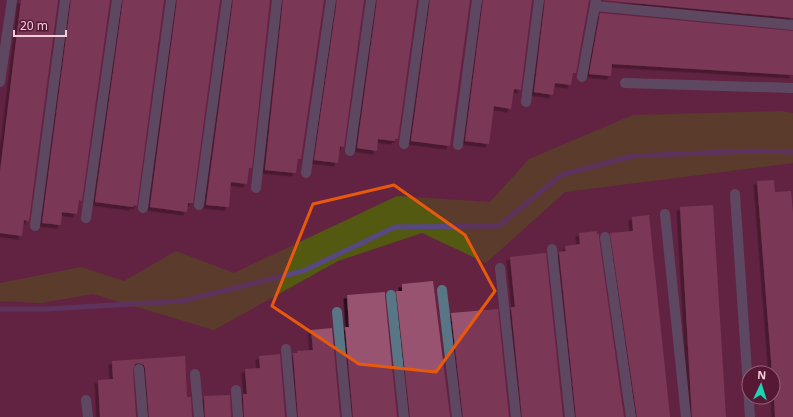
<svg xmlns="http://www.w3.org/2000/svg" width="793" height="417" viewBox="0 0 793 417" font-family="'Noto Sans',sans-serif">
  <defs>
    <filter id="shadow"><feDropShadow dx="-3.5" dy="3.5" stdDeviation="0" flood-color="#0009"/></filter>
  </defs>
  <rect width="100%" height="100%" fill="#632341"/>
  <path fill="#535910" d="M781,111L793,113V163L565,192L486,263L422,233L338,261L214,330L93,294L41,303L0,301V283L81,267L124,281L176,251L234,273L397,196L490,202L529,159L633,115Z"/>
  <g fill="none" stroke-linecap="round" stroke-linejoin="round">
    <path stroke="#584882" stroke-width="5" d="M0,309H47L182,301L303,271L395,227L499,226L561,175L632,156L751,151L793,152"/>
  </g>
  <g fill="#98536f" filter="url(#shadow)">
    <path d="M21,0H58L29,221L24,220L22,236L0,233V172Z"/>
    <path d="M71,0H110L82,201L79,200L77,214L62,212L61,225L42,223Z"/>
    <path d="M123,0H164L137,206L134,205L133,207L95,202Z"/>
    <path d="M177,0H220L193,203H188L187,212L150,207Z"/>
    <path d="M233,0H270L252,168H249L247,184L231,182L229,207L206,205Z"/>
    <path d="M283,0H324L301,159H298L296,173L265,170Z"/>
    <path d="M337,0H364L344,147L340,146L338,163L314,160Z"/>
    <path d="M377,0H417L398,139H395V141L378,139L377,151L357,148Z"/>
    <path d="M430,0H470L450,146L411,141Z"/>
    <path d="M483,0H532L521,90L514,89L511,109L494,106L489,144L465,141Z"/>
    <path d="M545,0H589L576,73H573L571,85L555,83L553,95L534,92Z"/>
    <path d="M602,0H793V18Z"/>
    <path d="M600,13L793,31V75L612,64L611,76L589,74Z"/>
    <path d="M774,180L775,192L791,191L793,213V417H775L773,373H772L757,181Z"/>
    <path d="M713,205L726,417H692L680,207Z"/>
    <path d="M649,215L670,417H637L610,233L633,231L632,217Z"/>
    <path d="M597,231V234H599V238L624,417H576L559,252L566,251L565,246L580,244L579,233Z"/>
    <path d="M546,253L563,417H522L511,307H515L510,257Z"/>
    <path d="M433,281L450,417H410L396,291H402V284Z"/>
    <path d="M385,292V296L397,417H353L345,327H349L347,295Z"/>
    <path d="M498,309L509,417H463L451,313Z"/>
    <path d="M332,328L340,417H298L293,353H297V351L313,350L311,330Z"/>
    <path d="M280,354L285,417H244L243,394H247L245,369L260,368L259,356Z"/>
    <path d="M185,356L187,397H191L192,417H149L145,368L144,365L139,363L135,364L133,370L136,417H100L98,380L113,379L112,361Z"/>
    <path d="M230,395L231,417H205L204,396Z"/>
  </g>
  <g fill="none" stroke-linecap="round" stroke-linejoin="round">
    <g stroke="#597687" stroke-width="10">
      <path d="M595,6L793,25"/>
      <path d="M582,77L596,0"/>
      <path d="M0,82L12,0"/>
      <path d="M625,83L793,88"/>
      <path d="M526,102L539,0"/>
      <path d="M404,144L424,0"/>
      <path d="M458,145L477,0"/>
      <path d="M350,151L371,0"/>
      <path d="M306,173L331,0"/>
      <path d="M256,188L277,0"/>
      <path d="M735,194L750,417"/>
      <path d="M199,205L227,0"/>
      <path d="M143,208L171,0"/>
      <path d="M665,214L686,417"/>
      <path d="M86,218L117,0"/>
      <path d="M35,226L65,0"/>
      <path d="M605,237L631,417"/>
      <path d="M552,249L570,417"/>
      <path d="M500,268L516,417"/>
      <path d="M442,290L457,417"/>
      <path d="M391,295L404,417"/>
      <path d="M337,312L347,417"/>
      <path d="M286,349L292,417"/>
      <path d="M139,369L143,417"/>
      <path d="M195,374L199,417"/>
      <path d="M236,390L238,417"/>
      <path d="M86,400L88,417"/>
    </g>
  </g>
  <path d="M0 0H793V417H0ZM394,185L465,235L495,291L436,372L359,364L272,306L313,204Z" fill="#632341" fill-opacity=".55" fill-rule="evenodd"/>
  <path fill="none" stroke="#e8590c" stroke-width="3" stroke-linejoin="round" d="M394,185L465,235L495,291L436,372L359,364L272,306L313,204Z"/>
  <g transform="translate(761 385) rotate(4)"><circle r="19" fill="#571836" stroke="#966078"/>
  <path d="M0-3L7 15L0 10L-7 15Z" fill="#1bd5b1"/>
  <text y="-6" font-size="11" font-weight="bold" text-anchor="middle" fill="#f5cddb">N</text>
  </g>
  <path d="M14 30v6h52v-6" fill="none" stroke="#f5cddb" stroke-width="2"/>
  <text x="20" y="30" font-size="12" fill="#f5cddb" stroke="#571836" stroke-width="3" paint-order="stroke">20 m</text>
</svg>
